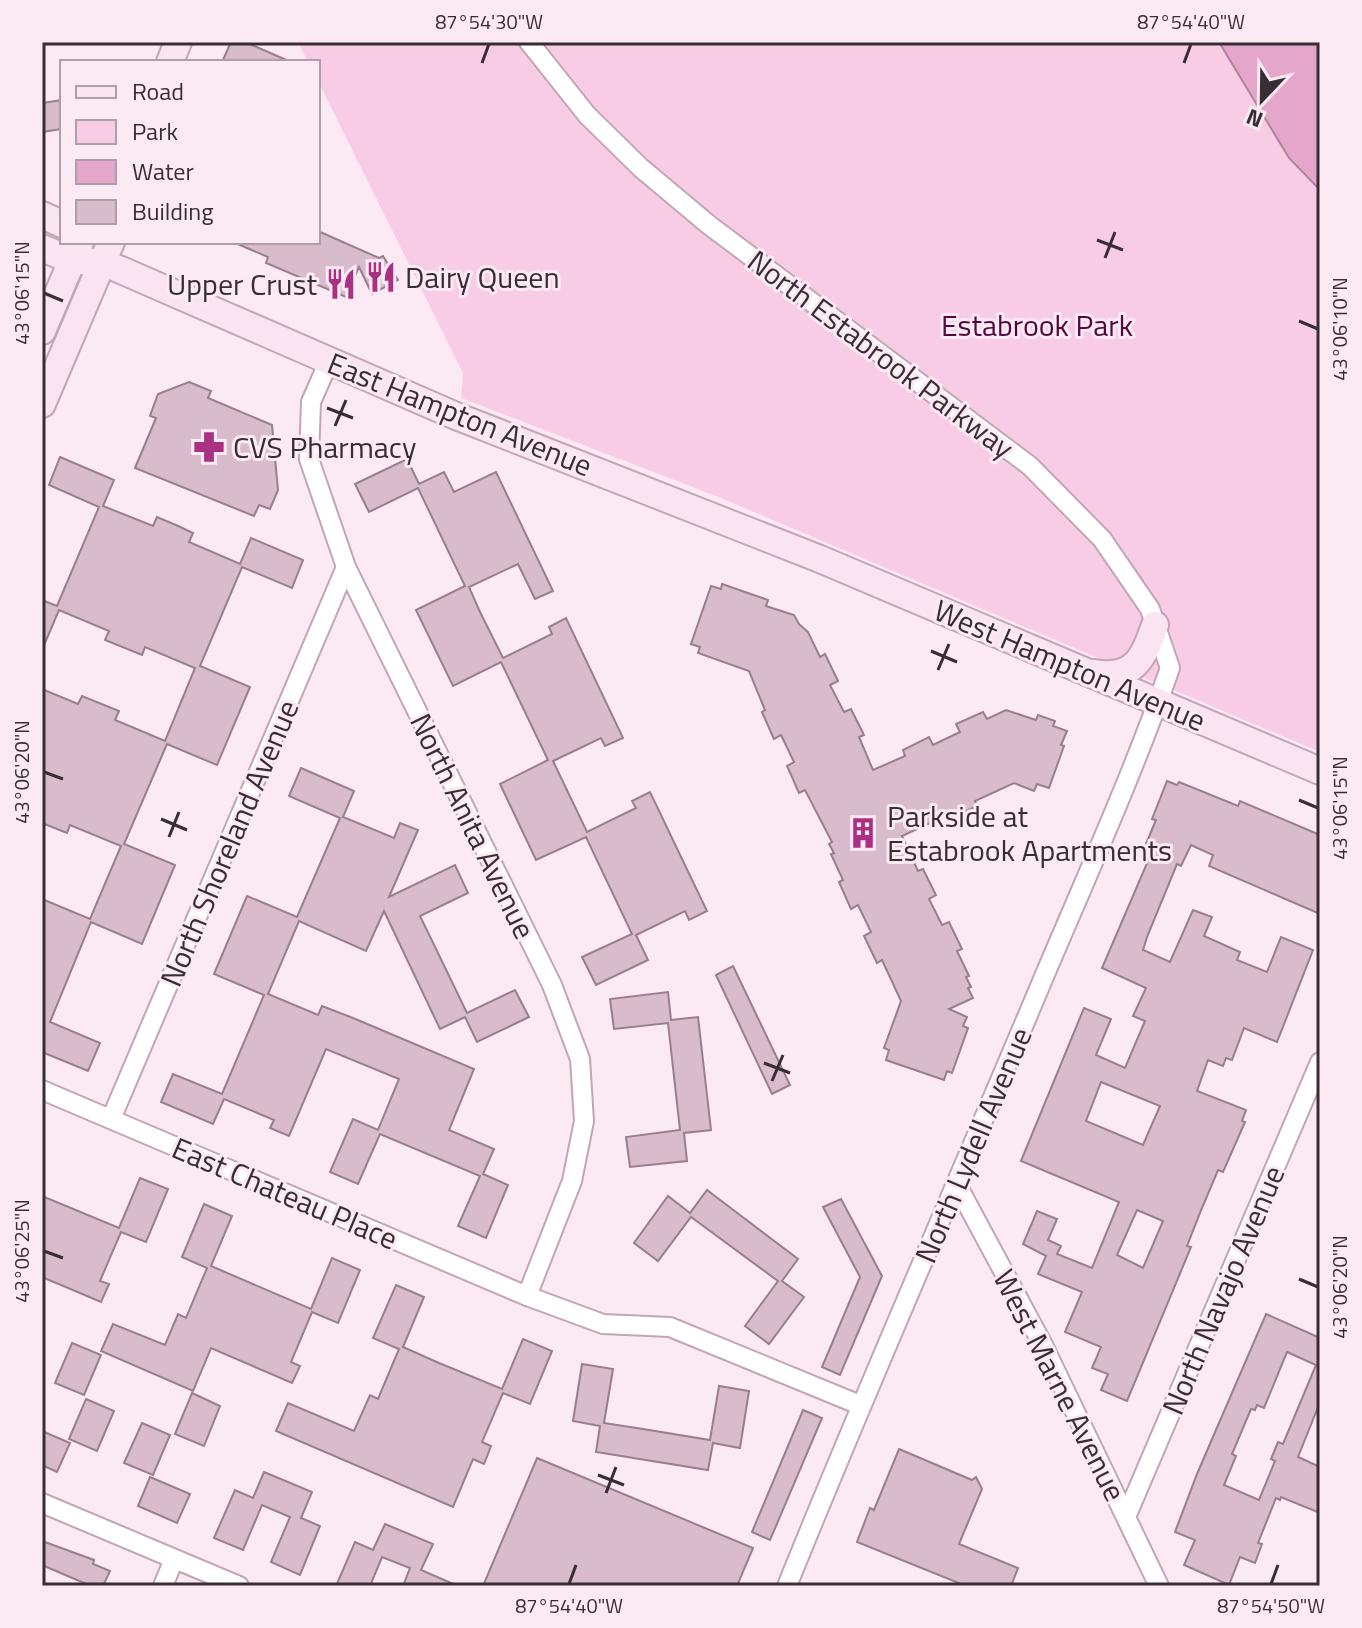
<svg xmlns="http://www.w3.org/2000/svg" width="1362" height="1628" viewBox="0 0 1362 1628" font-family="'Titillium Web',sans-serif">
  <rect width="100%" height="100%" fill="#fbe9f3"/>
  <path fill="#f8cce5" d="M298,42H1219L1289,158L1320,190V752L716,496L461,398L463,373L318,81V62H308Z"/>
  <path fill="#e5a6cb" stroke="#b1829e" stroke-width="2" d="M1219,42H1320V190L1289,158Z"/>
  <g fill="#d9bccc" stroke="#997e8d" stroke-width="2" fill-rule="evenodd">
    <path d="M231,42H245L291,62H222Z"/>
    <path d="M62,100V129L42,132V103Z"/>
    <path d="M318,231L379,258L383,256L398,280L372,294L359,267L346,297L266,263L268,257L233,242H318Z"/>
    <path d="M189,382L211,391L208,398L272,425L278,490L270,509L259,505L254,516L135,468L156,418L150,416L158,394Z"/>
    <path d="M60,457L114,480L103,506L153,526L157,517L176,525L193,533L189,542L240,564L251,538L303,560L292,588L242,567L200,666L250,687L217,765L167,744L124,844L175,865L142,944L91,922L50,1022L100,1043L88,1071L42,1052V899L90,919L121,846L70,825L67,833L42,823V689L78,704L82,696L119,711L115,720L165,741L195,668L145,647L142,655L105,640L109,631L59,610L42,650V600L57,606L99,507L49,485Z"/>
    <path d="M407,459L419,484L444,472L454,492L496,472L553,591L535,599L518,564L469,587L480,612L503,658L552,634L549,627L566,618L623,738L605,746L601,738L553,761L587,832L636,808L632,801L650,792L707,911L689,920L685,911L636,935L648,960L596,985L582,957L632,934L586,837L536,860L500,784L548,760L501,662L453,686L416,610L465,586L418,488L369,512L355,484Z"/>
    <path d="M722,584L768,600L766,606L794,615L799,624L808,632L820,657L825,654L838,681L830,685L844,712L851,709L864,735L859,737L873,770L905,756L903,750L929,737L933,745L960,732L956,724L983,712L987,719L1006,710L1036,720L1038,715L1055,721L1053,726L1067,731L1061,745L1064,746L1049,788L1037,784L1034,791L1014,783L975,801L977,806L951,819L949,814L902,836L918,871L923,869L936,895L929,899L942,925L949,922L962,949L957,951L969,976L966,977L971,987L968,988L973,998L949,1009L967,1017L963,1026L968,1028L952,1073L947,1071L944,1080L886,1060L889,1050L884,1048L901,1001L882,960L877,963L864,936L871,932L858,905L851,909L839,882L843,880L831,854L834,853L829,844L832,842L805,790L799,793L787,766L794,762L781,735L774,739L762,712L765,710L749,671L698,653L700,647L691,644L711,586L721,589Z"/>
    <path d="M301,768L354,791L343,817L394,838L400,823L418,830L389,897L455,865L468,893L420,916L467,1013L515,990L529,1017L477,1042L465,1017L440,1029L384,911L366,951L299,921L268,994L318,1015L322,1006L353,1018L474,1069L449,1130L494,1149L483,1174L508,1185L486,1238L458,1226L480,1176L380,1134L358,1184L330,1172L353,1119L378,1130L399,1079L326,1049L289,1136L270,1128L274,1120L224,1099L213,1124L161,1102L173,1074L222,1094L264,995L214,974L247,896L297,917L340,818L289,796Z"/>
    <path d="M1167,781L1177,785L1179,782L1238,806L1240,801L1320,835V914L1209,866L1213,855L1191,845L1181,866L1177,864L1147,937L1143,950L1170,962L1193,910L1212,917L1204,936L1240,952L1237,960L1267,972L1281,937L1313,950L1277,1042L1244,1028L1232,1060L1226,1058L1223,1066L1208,1060L1197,1091L1246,1110L1242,1121L1245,1122L1223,1172L1218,1170L1202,1208L1187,1246L1191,1247L1127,1401L1101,1390L1108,1374L1092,1368L1101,1347L1065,1332L1082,1292L1038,1274L1046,1256L1023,1244L1037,1211L1057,1219L1048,1240L1061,1246L1057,1254L1092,1268L1119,1202L1021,1161L1084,1008L1111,1019L1096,1055L1125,1068L1145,1021L1133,1016L1146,988L1102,968L1151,854L1143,851L1156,820L1152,819ZM1101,1082L1160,1106L1143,1145L1086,1121ZM1137,1210L1163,1221L1143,1268L1117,1255Z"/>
    <path d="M733,966L790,1085L772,1094L716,975Z"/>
    <path d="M668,992L671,1020L698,1017L711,1130L684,1133L687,1161L630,1167L626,1137L680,1130L668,1023L614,1029L610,999Z"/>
    <path d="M140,1178L168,1189L146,1242L121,1232L100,1281L109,1284L101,1302L42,1277V1196L119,1228Z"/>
    <path d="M707,1190L798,1259L782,1281L804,1297L769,1344L745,1326L778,1281L691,1217L658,1261L634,1243L668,1196L690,1213Z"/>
    <path d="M841,1199L882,1276L840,1375L822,1367L860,1277L823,1207Z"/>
    <path d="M204,1204L232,1216L211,1266L311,1309L332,1258L360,1270L338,1323L312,1312L291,1362L300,1366L292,1383L211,1348L193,1391L101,1351L113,1324L165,1345L178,1314L186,1318L207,1268L182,1257Z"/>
    <path d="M396,1285L424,1297L403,1347L439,1363L502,1389L523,1339L552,1351L530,1404L503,1393L482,1442L491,1446L484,1464L473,1459L453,1507L276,1431L288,1403L354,1431L370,1395L378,1399L399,1349L373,1338Z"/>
    <path d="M1266,1314L1320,1338V1402L1298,1457L1320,1467V1513L1281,1497L1280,1500L1276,1498L1258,1543L1262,1544L1255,1563L1240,1557L1229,1585L1184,1565L1195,1540L1175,1532L1197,1474ZM1287,1352L1316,1365L1283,1444L1278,1442L1271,1459L1275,1461L1259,1500L1224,1485L1236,1456L1232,1454L1251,1409L1255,1410L1257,1405L1264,1408Z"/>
    <path d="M72,1343L101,1355L84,1395L55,1383Z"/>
    <path d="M582,1364L613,1369L604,1423L643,1429L710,1440L719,1386L749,1391L740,1448L713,1443L708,1470L596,1452L600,1426L573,1421Z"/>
    <path d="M192,1393L220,1406L204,1446L175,1434Z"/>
    <path d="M86,1399L114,1411L97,1451L69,1439Z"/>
    <path d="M803,1410L822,1418L770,1540L752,1532Z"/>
    <path d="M142,1423L170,1435L153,1475L124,1463Z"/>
    <path d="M42,1431L70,1443L57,1472L42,1465Z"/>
    <path d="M899,1449L972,1480L976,1477L982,1489L959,1544L1018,1568L1011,1586H966L857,1542L870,1508L874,1510Z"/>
    <path d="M537,1458L753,1548L737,1586H483Z"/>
    <path d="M264,1472L312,1492L301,1518L320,1526L300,1575L271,1562L290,1517L262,1505L243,1550L214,1538L235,1490L253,1498Z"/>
    <path d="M150,1477L190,1494L177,1523L138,1506Z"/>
    <path d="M385,1524L433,1544L421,1570L458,1586H403L410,1568L382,1557L370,1586H336L355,1542L373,1550Z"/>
    <path d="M42,1541L94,1560L93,1564L110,1571L103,1586H91L42,1565Z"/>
  </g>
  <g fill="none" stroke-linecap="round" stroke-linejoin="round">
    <defs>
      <g id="street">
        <path d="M529,42L587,115L641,168L709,225L1030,466L1102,539L1150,609L1170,668C1134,771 1089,871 1046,972C960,1177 870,1380 787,1586"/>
        <path d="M329,361L311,402L309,459L346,567L552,985L580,1059L584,1121L572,1181L527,1296"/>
        <path d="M42,1090L527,1296L603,1324L670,1327L860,1405"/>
        <path d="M111,1119L346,567"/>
        <path d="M957,1185L1043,1345L1159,1586"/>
        <path d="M42,1503L239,1586"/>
        <path d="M1126,1517L1320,1062"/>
        <path d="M163,1586L174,1559"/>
      </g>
      <g id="secondary">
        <path d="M170,62L178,42"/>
        <path d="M42,215L62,224"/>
        <path d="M42,248L71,260L103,263L121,270L456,416L820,559L1320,771"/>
        <path d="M42,331L80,242"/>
        <path d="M42,404L111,242"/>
        <path d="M1094,673C1134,680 1144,658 1155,625"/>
      </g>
    </defs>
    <use href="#street" stroke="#c3a6b6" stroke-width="22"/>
    <use href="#secondary" stroke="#c3a6b6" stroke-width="30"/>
    <use href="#street" stroke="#fff" stroke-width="18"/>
    <use href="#secondary" stroke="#fbe4f2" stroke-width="26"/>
  </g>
  <path fill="none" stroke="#392d34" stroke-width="3" d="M482,63L489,44M1184,63L1191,44M1097,240L1123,250M1105,258L1115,232M44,293L63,301M1299,321L1318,329M327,408L353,418M335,426L346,400M931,651L957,662M938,670L949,644M44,772L63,779M1299,800L1318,808M161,819L187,830M169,837L179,812M764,1063L790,1073M772,1081L783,1055M44,1251L63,1258M1299,1279L1318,1287M598,1475L624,1485M606,1493L616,1467M569,1584L576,1565M1271,1584L1278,1565"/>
  <defs>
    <symbol id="restaurant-bare" viewBox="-9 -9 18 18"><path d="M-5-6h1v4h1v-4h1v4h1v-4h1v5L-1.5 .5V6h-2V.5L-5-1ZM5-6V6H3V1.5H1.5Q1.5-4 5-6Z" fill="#aa3083" stroke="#fbe9f3" stroke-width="2.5" paint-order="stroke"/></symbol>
    <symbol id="pharmacy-bare" viewBox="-9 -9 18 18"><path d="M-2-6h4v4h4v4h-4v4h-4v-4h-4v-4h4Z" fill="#aa3083" stroke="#fbe9f3" stroke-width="2.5" paint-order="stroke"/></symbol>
    <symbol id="building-bare" viewBox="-9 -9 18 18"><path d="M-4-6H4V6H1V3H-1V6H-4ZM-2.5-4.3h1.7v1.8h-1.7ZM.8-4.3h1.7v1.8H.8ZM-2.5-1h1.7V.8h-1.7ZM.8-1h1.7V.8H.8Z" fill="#aa3083" stroke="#fbe9f3" stroke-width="2.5" paint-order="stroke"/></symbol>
  </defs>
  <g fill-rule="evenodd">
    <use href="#restaurant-bare" x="359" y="255" width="44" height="44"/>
    <use href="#restaurant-bare" x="319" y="262" width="44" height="44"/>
    <use href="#pharmacy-bare" x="187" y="425" width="44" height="44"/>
    <use href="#building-bare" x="841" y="811" width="44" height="44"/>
  </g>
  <g text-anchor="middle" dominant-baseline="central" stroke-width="6" stroke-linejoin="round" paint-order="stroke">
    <g font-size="30" fill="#392d34" stroke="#fbe9f3" text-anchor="start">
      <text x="405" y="277">Dairy Queen</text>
      <text x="317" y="284" text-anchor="end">Upper Crust</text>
      <text x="233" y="447">CVS Pharmacy</text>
      <text x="887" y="816">Parkside at<tspan x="887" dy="34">Estabrook Apartments</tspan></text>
    </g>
    <g font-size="30" fill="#52083d" stroke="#fbe9f3">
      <text x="1037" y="325">Estabrook Park</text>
    </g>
    <g font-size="30" fill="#392d34" stroke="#fbe9f3">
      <text transform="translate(881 354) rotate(37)">North Estabrook Parkway</text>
      <text transform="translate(460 414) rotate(22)">East Hampton Avenue</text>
      <text transform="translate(1070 665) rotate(23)">West Hampton Avenue</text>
      <text transform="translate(473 826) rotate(64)">North Anita Avenue</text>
      <text transform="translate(229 843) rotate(-67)">North Shoreland Avenue</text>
      <text transform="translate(973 1145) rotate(-67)">North Lydell Avenue</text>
      <text transform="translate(285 1193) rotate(23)">East Chateau Place</text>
      <text transform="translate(1223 1290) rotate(-67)">North Navajo Avenue</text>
      <text transform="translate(1060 1385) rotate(63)">West Marne Avenue</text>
    </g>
  </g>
  <rect width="1362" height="1628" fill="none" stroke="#fbe9f3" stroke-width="88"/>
  <rect x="60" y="60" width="260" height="184" fill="#fbe9f3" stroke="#ad9ea7" stroke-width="2"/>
  <rect x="76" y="86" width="40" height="12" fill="#fbe4f2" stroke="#ad9ea7" stroke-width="2"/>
  <text x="132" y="100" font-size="24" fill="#392d34">Road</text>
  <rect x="76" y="120" width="40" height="24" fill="#f8cce5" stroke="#ad9ea7" stroke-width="2"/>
  <text x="132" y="140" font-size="24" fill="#392d34">Park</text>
  <rect x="76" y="160" width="40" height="24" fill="#e5a6cb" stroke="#ad9ea7" stroke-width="2"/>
  <text x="132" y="180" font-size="24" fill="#392d34">Water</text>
  <rect x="76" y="200" width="40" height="24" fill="#d9bccc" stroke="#ad9ea7" stroke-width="2"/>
  <text x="132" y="220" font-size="24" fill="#392d34">Building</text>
  <g transform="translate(1262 100) rotate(202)" stroke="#fbe9f3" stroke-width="6" paint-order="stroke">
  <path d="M0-6L14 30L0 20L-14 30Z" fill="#392d34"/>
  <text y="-12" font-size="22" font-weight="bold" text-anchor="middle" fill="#392d34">N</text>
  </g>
  <rect x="44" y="44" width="1274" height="1540" fill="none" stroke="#392d34" stroke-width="3"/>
  <g font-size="20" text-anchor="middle" fill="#392d34">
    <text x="489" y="29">87°54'30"W</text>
    <text x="1191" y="29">87°54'40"W</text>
    <text transform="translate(22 293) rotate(-90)" y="7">43°06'15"N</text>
    <text transform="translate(1340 329) rotate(-90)" y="7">43°06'10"N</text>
    <text transform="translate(22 772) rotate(-90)" y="7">43°06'20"N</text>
    <text transform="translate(1340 808) rotate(-90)" y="7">43°06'15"N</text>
    <text transform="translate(22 1251) rotate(-90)" y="7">43°06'25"N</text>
    <text transform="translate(1340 1287) rotate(-90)" y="7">43°06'20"N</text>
    <text x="569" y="1613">87°54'40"W</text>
    <text x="1271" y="1613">87°54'50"W</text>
  </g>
</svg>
